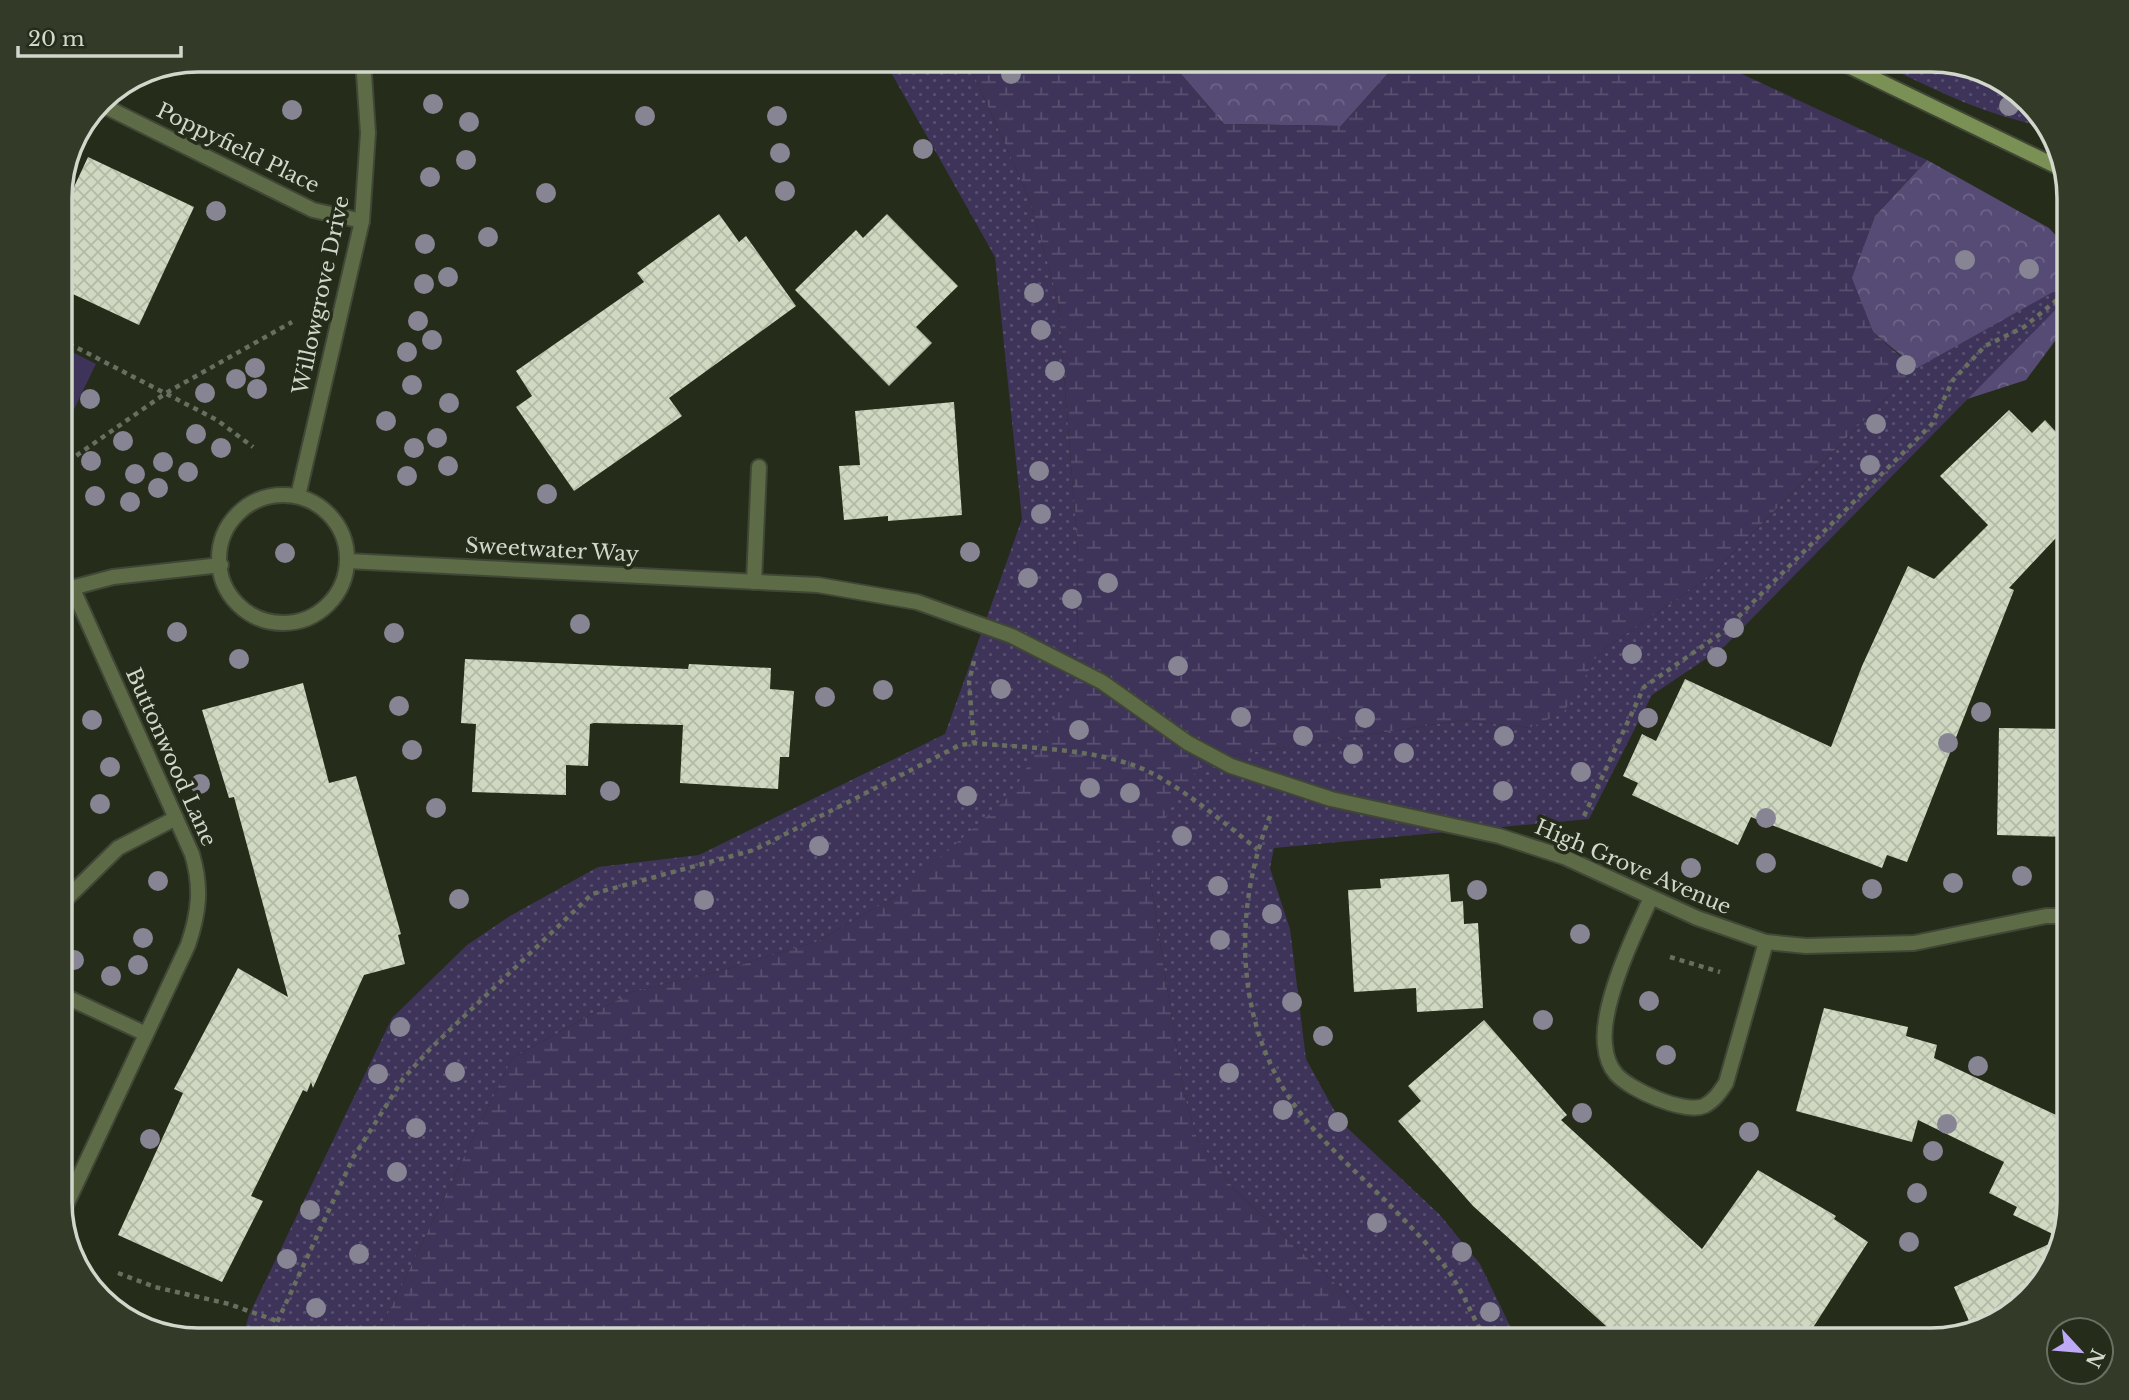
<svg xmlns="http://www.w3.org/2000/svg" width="2129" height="1400" viewBox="0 0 2129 1400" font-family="'Libre Baskerville',serif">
  <defs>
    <pattern id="forest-crowns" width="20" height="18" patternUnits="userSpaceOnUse" patternTransform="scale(1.75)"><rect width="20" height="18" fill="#564b74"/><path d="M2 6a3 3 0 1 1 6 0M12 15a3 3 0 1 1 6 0" fill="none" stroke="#6d6486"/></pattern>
    <pattern id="wetland-marsh" width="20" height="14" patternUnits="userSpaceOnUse" patternTransform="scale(1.75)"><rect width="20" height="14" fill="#3e3359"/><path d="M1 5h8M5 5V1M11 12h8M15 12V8" fill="none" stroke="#595070"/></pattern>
    <pattern id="garden-dots" width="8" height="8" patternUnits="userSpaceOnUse" patternTransform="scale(1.75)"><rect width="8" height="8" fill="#3e3359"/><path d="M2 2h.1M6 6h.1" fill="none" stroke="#595070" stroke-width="1.8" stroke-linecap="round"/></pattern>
    <pattern id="building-cross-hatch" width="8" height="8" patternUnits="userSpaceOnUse" patternTransform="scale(1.75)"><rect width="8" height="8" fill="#cfd9c2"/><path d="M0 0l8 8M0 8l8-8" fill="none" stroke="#b2baa7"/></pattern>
  </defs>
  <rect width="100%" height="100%" fill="#252c1a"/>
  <path fill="#3e3359" d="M60,346L96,364L60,438Z"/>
  <g fill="url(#forest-crowns)">
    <path d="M1146,60H1400L1341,126L1224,124L1181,74Z"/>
    <path d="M1927,160L2049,228L2069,250V322L2026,380L1958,402L1873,332L1851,278L1875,216Z"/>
  </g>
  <path fill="url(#wetland-marsh)" d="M967,60H1146L1181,74L1224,124L1341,126L1400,60H1712L1927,160L1875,216L1852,278L1873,332L1915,369L1708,578L1600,652L1565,712L1530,728L1464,720L1204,760L1150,879L1184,1094L1197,1138L1235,1190L1339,1287L1374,1327L1379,1340H375L512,1058L632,992L727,969L818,941L899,894L1077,677L1078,554L1058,300L1029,198Z"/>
  <g fill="url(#garden-dots)">
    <path d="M884,60H967L1029,198L1058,300L1078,554L1077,677L1012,794L899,894L818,941L727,969L632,992L512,1058L375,1340H242L249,1315L392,1018L467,945L510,916L598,867L699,855L945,734L1022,519L995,257Z"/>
    <path d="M1874,60C1916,59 1977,62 2013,88C2027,98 2039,115 2051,128C1983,115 1935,90 1874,60Z"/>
    <path d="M2069,283V296L1725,646L1652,695L1589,819L1274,848L1270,868L1290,929L1306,1059L1340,1121L1440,1215L1480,1264L1510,1326L1514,1340H1379L1374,1327L1339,1287L1235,1190L1197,1138L1184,1094L1150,879L1167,814L1204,760L1464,720L1530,728L1564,712L1600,652L1708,578L1915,369Z"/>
  </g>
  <g fill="url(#building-cross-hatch)">
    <path d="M88,157L194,207L139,325L60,288V217Z"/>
    <path d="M719,214L739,242L746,236L796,306L669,398L682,416L574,491L516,407L532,396L516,371L644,282L637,273Z"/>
    <path d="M887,214L958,286L916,327L932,343L889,386L795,290L856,230L863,238Z"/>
    <path d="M954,402L962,515L888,521V516L844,520L839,466L860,465L855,411Z"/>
    <path d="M2009,410L2032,433L2045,420L2069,446V524L2009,588L2014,590L1907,862L1887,855L1882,868L1751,817L1738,845L1632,795L1638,783L1623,776L1642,734L1656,741L1685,679L1831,747L1862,666L1908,566L1934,579L1988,525L1940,476Z"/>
    <path d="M465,659L688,669L689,664L771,668L770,689L794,691L789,757H780L778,789L680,783L683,725L594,723L590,724L588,766L566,765V795L472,792L476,724L461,723Z"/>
    <path d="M303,683L329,783L356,776L401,934L398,935L405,964L364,975L313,1088L311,1082L307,1092L303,1090L251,1196L263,1201L222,1282L118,1235L183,1093L174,1089L238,968L288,997L234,797L229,798L202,710Z"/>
    <path d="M1999,728L2069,729V837L1997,835Z"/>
    <path d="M1449,874L1451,902L1463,901L1464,924L1478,923L1483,1008L1417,1012L1416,988L1354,992L1348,890L1381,888L1380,879Z"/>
    <path d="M1824,1008L1908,1027L1906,1036L1937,1045L1934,1058L2069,1121V1203L2059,1237L2013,1215L2017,1207L1989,1193L2004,1162L1918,1120L1912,1142L1796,1111Z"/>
    <path d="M1484,1020L1567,1115L1561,1120L1702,1249L1758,1170L1836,1216L1834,1219L1868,1242L1805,1340H1603L1606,1326L1473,1206L1398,1121L1421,1101L1408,1086Z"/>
    <path d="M2058,1240L2046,1279L2000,1322L1973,1330L1954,1287Z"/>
  </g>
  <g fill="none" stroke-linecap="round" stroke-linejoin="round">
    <defs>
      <g id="street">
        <path d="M98,103L313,210L362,221"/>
        <circle cx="283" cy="559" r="64"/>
        <path d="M298,496L362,221L368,133L363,60"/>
        <path d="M347,561L818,585L917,602L1012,636L1102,682L1188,743L1231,766L1331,799L1499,836L1564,857L1697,918L1766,942L1806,946L1914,943L2046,916H2069"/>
        <path d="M754,582L759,467"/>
        <path d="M60,591L113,577L221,565"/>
        <path d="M1651,898C1634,934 1600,1006 1605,1045C1606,1056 1609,1066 1616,1074C1630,1090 1684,1114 1704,1106C1714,1101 1720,1092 1726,1083L1766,942"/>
        <path d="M60,905L118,848L176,818"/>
        <path d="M60,994L146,1034"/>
        <path d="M61,1216L188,945C199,913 202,887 192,854L72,587"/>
      </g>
      <path id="secondary" d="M1836,60L2062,169"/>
    </defs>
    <use href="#street" stroke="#414736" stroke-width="18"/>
    <use href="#secondary" stroke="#414736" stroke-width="18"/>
    <g stroke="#696f5f" stroke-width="4.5" stroke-dasharray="5 5" stroke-linecap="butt">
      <path d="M60,339L217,420L253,447"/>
      <path d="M60,467L166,393L292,322"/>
      <path d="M974,661L969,682L974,743"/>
      <path d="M1270,816C1237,899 1234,998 1278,1079C1304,1128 1352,1167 1391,1206C1411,1227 1442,1258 1456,1283C1467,1302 1476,1322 1485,1340"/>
      <path d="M1584,816L1644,687L1723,632L1932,424L1953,380L1985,346L2024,327L2069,290"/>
      <path d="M1670,957L1720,972"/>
      <path d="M118,1273L155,1287L229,1304L277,1321"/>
      <path d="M269,1340L353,1158L403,1079L430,1049L592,894L754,850L960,745L974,743C1027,748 1083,748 1133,765C1173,779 1223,822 1257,849"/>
    </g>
    <use href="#street" stroke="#5d6b46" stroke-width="14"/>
    <use href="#secondary" stroke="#7a9055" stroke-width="14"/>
  </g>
  <g fill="#878594">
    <circle cx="1011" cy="74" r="10"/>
    <circle cx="433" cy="104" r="10"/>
    <circle cx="2009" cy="106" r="10"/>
    <circle cx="292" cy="110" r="10"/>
    <circle cx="645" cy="116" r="10"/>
    <circle cx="777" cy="116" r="10"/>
    <circle cx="469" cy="122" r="10"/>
    <circle cx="923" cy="149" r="10"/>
    <circle cx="780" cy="153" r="10"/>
    <circle cx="466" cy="160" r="10"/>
    <circle cx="430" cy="177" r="10"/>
    <circle cx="785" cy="191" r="10"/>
    <circle cx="546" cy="193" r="10"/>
    <circle cx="216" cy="211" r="10"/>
    <circle cx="488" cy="237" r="10"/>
    <circle cx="425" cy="244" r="10"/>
    <circle cx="1965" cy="260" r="10"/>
    <circle cx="2029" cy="269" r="10"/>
    <circle cx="448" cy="277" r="10"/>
    <circle cx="424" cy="284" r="10"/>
    <circle cx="1034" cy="293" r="10"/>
    <circle cx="418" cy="321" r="10"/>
    <circle cx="1041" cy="330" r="10"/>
    <circle cx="432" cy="340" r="10"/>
    <circle cx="407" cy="352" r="10"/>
    <circle cx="1906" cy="365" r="10"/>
    <circle cx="255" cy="368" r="10"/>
    <circle cx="1055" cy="371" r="10"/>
    <circle cx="236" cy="379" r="10"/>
    <circle cx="412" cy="385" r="10"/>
    <circle cx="257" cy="389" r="10"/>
    <circle cx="205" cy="393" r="10"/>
    <circle cx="90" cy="399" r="10"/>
    <circle cx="449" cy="403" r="10"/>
    <circle cx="386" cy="421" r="10"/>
    <circle cx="1876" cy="424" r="10"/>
    <circle cx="196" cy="434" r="10"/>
    <circle cx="437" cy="438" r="10"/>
    <circle cx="123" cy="441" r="10"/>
    <circle cx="221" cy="448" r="10"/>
    <circle cx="414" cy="448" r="10"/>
    <circle cx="91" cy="461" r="10"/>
    <circle cx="163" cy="462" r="10"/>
    <circle cx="1870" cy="465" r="10"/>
    <circle cx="448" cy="466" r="10"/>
    <circle cx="1039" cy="471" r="10"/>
    <circle cx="188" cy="472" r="10"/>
    <circle cx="135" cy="474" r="10"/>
    <circle cx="407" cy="476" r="10"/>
    <circle cx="158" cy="488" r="10"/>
    <circle cx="547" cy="494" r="10"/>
    <circle cx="95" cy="496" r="10"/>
    <circle cx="130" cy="502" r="10"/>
    <circle cx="1041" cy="514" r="10"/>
    <circle cx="970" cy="552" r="10"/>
    <circle cx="285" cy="553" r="10"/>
    <circle cx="1028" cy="578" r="10"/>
    <circle cx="1108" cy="583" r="10"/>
    <circle cx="1072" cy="599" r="10"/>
    <circle cx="580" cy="624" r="10"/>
    <circle cx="1734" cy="628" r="10"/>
    <circle cx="177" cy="632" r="10"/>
    <circle cx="394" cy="633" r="10"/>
    <circle cx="1632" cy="654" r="10"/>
    <circle cx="1717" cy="657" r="10"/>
    <circle cx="239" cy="659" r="10"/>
    <circle cx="1178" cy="666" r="10"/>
    <circle cx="1001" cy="689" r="10"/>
    <circle cx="883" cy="690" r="10"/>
    <circle cx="825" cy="697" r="10"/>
    <circle cx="399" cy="706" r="10"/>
    <circle cx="1981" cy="712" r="10"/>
    <circle cx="1241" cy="717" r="10"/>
    <circle cx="1365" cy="718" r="10"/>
    <circle cx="1648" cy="718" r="10"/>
    <circle cx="92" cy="720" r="10"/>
    <circle cx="1079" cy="730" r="10"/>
    <circle cx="1303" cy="736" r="10"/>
    <circle cx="1504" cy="736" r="10"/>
    <circle cx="1948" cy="743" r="10"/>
    <circle cx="412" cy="750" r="10"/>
    <circle cx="1404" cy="753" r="10"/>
    <circle cx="1353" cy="754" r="10"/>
    <circle cx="110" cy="767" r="10"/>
    <circle cx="1581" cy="772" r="10"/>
    <circle cx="200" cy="784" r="10"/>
    <circle cx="1090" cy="788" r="10"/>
    <circle cx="610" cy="791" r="10"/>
    <circle cx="1503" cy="791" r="10"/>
    <circle cx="1130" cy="793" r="10"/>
    <circle cx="967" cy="796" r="10"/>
    <circle cx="100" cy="804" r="10"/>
    <circle cx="436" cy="808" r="10"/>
    <circle cx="1766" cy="818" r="10"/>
    <circle cx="1182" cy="836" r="10"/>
    <circle cx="819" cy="846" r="10"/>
    <circle cx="1766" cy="863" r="10"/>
    <circle cx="1691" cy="868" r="10"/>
    <circle cx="2022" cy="876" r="10"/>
    <circle cx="158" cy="881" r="10"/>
    <circle cx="1953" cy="883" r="10"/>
    <circle cx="1218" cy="886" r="10"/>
    <circle cx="1872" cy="889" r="10"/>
    <circle cx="1477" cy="890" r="10"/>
    <circle cx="459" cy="899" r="10"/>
    <circle cx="704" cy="900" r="10"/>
    <circle cx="1272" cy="914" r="10"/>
    <circle cx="1580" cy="934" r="10"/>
    <circle cx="143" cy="938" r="10"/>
    <circle cx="1220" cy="940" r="10"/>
    <circle cx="74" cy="960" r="10"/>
    <circle cx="138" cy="965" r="10"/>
    <circle cx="111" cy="976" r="10"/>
    <circle cx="1649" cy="1001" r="10"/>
    <circle cx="1292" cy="1002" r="10"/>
    <circle cx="1543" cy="1020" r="10"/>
    <circle cx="400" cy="1027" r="10"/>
    <circle cx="1323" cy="1036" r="10"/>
    <circle cx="1666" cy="1055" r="10"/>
    <circle cx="1978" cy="1066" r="10"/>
    <circle cx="455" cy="1072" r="10"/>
    <circle cx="1229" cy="1073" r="10"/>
    <circle cx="378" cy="1074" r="10"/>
    <circle cx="1283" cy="1110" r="10"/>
    <circle cx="1582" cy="1113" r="10"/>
    <circle cx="1338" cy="1122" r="10"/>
    <circle cx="1947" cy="1124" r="10"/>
    <circle cx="416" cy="1128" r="10"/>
    <circle cx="1749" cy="1132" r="10"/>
    <circle cx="150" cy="1139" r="10"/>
    <circle cx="1933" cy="1151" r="10"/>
    <circle cx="397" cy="1172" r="10"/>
    <circle cx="1917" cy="1193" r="10"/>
    <circle cx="310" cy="1210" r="10"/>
    <circle cx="1377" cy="1223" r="10"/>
    <circle cx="1909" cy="1242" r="10"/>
    <circle cx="1462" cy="1252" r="10"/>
    <circle cx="359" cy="1254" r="10"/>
    <circle cx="287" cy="1259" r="10"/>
    <circle cx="316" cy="1308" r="10"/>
    <circle cx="1490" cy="1312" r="10"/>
  </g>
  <g text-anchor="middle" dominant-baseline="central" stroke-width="7" stroke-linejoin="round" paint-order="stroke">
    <g font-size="21" fill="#d2d7cb" stroke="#252c1a">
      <text transform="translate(238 148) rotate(26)">Poppyfield Place</text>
      <text transform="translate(321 295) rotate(-78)">Willowgrove Drive</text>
      <text transform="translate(552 550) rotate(3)">Sweetwater Way</text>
      <text transform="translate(171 757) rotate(66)">Buttonwood Lane</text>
      <text transform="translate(1633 867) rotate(23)">High Grove Avenue</text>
    </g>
  </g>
  <path d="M0 0H2129V1400H0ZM198 72H1931A126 126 0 0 1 2057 198V1202A126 126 0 0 1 1931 1328H198A126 126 0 0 1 72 1202V198A126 126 0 0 1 198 72Z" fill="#333a28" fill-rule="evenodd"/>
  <path fill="none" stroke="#d2d7cb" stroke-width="3.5" d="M198 72H1931A126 126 0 0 1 2057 198V1202A126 126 0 0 1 1931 1328H198A126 126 0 0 1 72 1202V198A126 126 0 0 1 198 72Z"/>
  <g transform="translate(2080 1351) rotate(116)"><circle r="33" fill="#252c1a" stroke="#6a7061" stroke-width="2"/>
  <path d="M0-5L12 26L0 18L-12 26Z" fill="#bda9f5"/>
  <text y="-10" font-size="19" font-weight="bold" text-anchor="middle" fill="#d2d7cb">N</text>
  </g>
  <path d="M18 46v10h163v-10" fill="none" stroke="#d2d7cb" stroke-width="3.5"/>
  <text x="28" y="46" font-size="21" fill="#d2d7cb" stroke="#252c1a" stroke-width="5" paint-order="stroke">20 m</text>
</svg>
